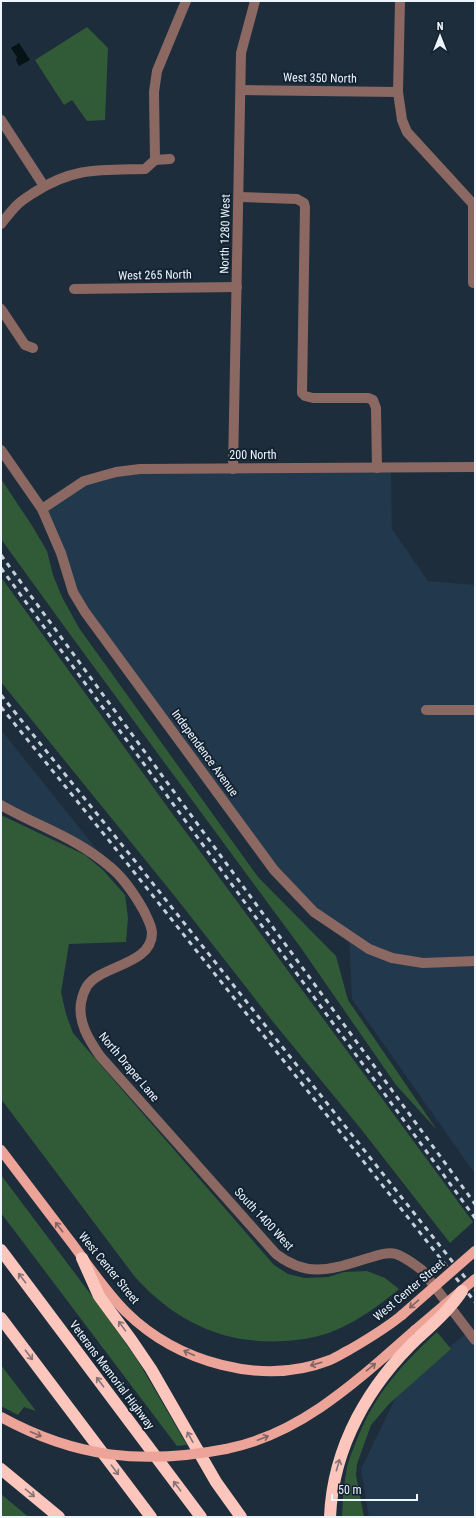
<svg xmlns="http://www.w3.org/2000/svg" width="476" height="1518" viewBox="0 0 476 1518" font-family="'Roboto Condensed',sans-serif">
  <rect width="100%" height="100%" fill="#1d2d3c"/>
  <g fill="#22384c">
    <path d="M391,468L392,529L428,581L475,585V1174L352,999L349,935L274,870L85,612L42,509L84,481L116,472Z"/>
    <path d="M1,730L110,866L1,805Z"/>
    <path d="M468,1332L475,1340V1517H369L361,1469L402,1385Z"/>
  </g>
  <g fill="#315a37">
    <path d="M87,27L108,48L105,120L87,121L72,100L64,105L35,60Z"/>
    <path d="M1,479L31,524L47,551L53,575L62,597L79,628L258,877L336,956L348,1000L437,1130L396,1085L301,948L69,633L1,539Z"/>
    <path d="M1,577L174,816L473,1222L450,1243L361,1129L274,1023L177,899L1,682Z"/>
    <path d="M1,815L85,855L103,870L125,895L128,918L126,942L69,944L61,992L66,1014L73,1033L274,1265L288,1274L305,1278L328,1277L344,1272L367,1271L385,1278L399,1289C381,1304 358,1321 336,1330C320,1337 302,1340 285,1341C224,1345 176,1322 135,1277L1,1099Z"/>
    <path d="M1,1175L98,1304L138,1361L187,1445L177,1446L1,1213Z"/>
    <path d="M437,1332L451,1349L389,1404L371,1425L357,1464L356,1475L364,1517H342C343,1503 343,1488 346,1474C347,1463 352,1452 356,1442C374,1395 400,1366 437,1332Z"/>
    <path d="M1,1365L36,1411L24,1407L18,1415L1,1406Z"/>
    <path d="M1,1494L26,1515L29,1517H1Z"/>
  </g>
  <path fill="#051315" d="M19,43L30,60L19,66L16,60L17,57L11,48Z"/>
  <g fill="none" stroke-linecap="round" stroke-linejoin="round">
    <g stroke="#8c6862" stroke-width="10">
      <path d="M400,1L398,92L402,120L407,132L475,206"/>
      <path d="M241,90L398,92"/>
      <path d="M1,120L44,186"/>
      <path d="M155,160L170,159"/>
      <path d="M239,197L297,199L304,203L305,207L302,393L305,396L313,398H368L373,400L376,408L377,468"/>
      <path d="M473,203V283"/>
      <path d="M1,224C6,218 11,211 17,205C22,200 29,196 35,192C74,167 100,170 145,169L155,160L154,92L157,71L186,1"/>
      <path d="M74,289L237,287"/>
      <path d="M1,309L25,345L33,348"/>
      <path d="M233,469L241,53L255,1"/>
      <path d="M42,509L84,481L116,472L140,469L475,467"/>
      <path d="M426,710H475"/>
      <path d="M1,805C37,826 77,838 109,866C123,877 135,895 144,911C147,918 152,926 152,933C152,965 101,965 87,986C84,991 82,997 81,1003C78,1023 89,1040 100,1056L276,1254C310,1280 334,1268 372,1257C378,1255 389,1252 396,1254C405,1257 414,1264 422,1270L475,1340"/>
    </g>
    <path stroke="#8c6862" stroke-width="10" d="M1,450L42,509L61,553L73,592L85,612L274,870L314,912L369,949L392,958L423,963L475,961"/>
    <g stroke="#eda498" stroke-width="10">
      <path d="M1,1150C25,1182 50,1214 74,1246C90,1268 106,1292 126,1312C177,1362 262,1387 330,1360C337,1357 343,1353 349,1350C368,1339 385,1329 402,1315"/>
      <path d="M226,1449C302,1434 359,1379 415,1330"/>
    </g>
    <g stroke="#fcc6bd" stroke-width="12">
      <path d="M1,1250L201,1517"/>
      <path d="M82,1258L99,1296L132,1341L151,1369L216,1482L241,1517"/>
      <path d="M1,1318L151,1517"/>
      <path d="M1,1469L59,1517"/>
      <path d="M330,1517C333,1446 369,1384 420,1336"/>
    </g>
    <g stroke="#c6d0da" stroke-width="3" stroke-dasharray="5 5" stroke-linecap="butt">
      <path d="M1,555L475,1204"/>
      <path d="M1,568L475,1218"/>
      <path d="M1,695L135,861L475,1290"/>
      <path d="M1,707L111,843L475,1302"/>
    </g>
    <g stroke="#eda498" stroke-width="10">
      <path d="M402,1315L475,1251"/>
      <path d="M415,1330L475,1279"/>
      <path d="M1,1417C76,1458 143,1465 226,1449"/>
    </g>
    <path stroke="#fcc6bd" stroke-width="12" d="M420,1336C436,1322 451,1308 462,1291"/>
  </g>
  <defs><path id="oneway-shaft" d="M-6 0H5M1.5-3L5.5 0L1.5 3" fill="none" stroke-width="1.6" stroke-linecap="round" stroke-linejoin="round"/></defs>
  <g stroke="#806464">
    <use href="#oneway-shaft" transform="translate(59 1227) rotate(-127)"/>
    <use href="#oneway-shaft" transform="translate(414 1304) rotate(139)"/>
    <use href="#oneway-shaft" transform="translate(189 1353) rotate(-155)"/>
    <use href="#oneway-shaft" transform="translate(316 1364) rotate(164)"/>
    <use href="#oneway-shaft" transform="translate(371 1367) rotate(-40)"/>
    <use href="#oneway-shaft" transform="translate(36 1434) rotate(23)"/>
    <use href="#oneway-shaft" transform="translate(263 1438) rotate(-21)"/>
  </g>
  <g stroke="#887477">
    <use href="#oneway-shaft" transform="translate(22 1278) rotate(-127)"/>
    <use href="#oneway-shaft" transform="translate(122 1326) rotate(-126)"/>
    <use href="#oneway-shaft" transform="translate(29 1355) rotate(53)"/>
    <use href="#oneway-shaft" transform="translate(100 1382) rotate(-127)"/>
    <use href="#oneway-shaft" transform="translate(190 1437) rotate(-119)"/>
    <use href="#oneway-shaft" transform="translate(338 1465) rotate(-74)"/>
    <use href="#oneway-shaft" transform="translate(115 1470) rotate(53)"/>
    <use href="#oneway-shaft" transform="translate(177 1486) rotate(-127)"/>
    <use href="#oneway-shaft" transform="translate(30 1493) rotate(40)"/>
  </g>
  <g text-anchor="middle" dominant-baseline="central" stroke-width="4" stroke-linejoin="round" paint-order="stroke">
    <g font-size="12" fill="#edf5fe" stroke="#132331">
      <text transform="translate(320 78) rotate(1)">West 350 North</text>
      <text transform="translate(225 234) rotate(-89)">North 1280 West</text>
      <text transform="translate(155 275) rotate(-1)">West 265 North</text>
      <text x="253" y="455">200 North</text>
      <text transform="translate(205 753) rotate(54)">Independence Avenue</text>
      <text transform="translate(129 1067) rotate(50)">North Draper Lane</text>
      <text transform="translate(264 1219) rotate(47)">South 1400 West</text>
      <text transform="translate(109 1268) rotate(51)">West Center Street</text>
      <text transform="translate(409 1290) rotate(-40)">West Center Street</text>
      <text transform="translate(112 1375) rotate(53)">Veterans Memorial Highway</text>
    </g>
  </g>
  <rect width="476" height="1518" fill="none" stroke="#edf5fe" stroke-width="4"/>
  <g transform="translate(440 36)" stroke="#132331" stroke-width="3" paint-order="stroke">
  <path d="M0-3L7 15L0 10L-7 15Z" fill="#edf5fe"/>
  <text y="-6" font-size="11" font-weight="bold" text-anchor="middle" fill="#edf5fe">N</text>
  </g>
  <path d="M332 1494v6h85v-6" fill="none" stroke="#edf5fe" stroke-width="2"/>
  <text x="338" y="1494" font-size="12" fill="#edf5fe" stroke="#132331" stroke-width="3" paint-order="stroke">50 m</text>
</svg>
